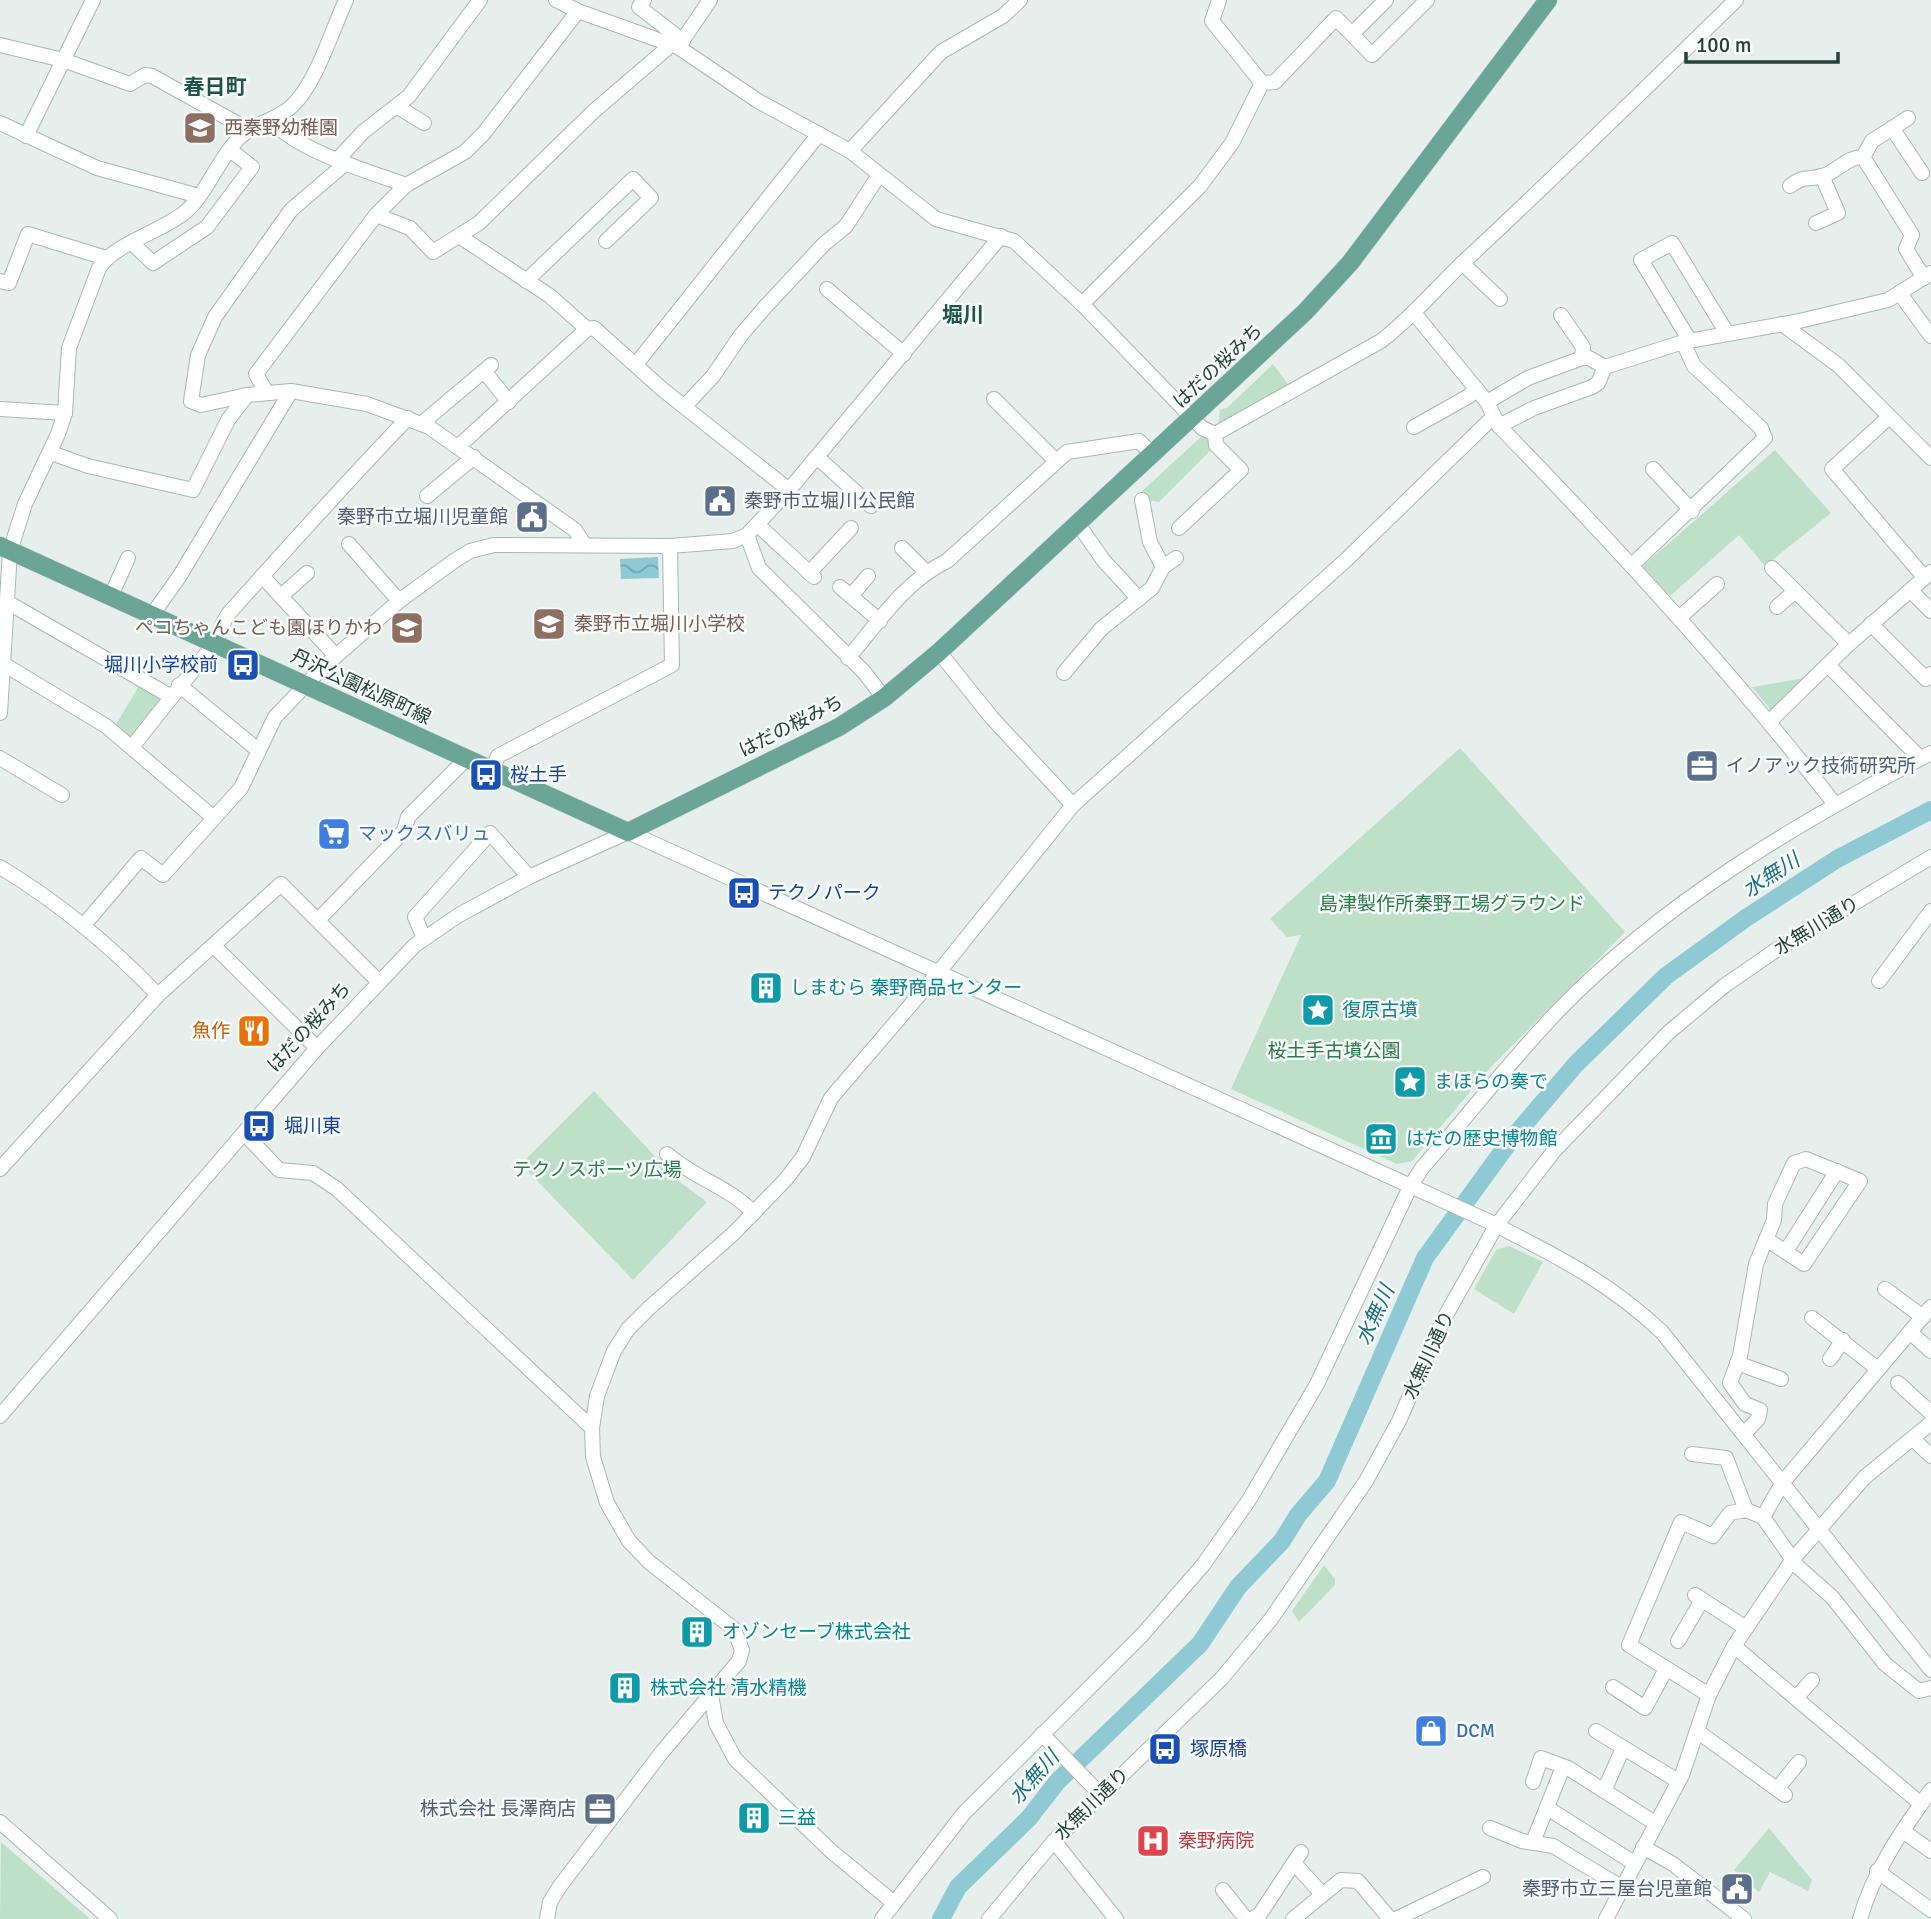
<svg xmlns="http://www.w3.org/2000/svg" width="1931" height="1919" viewBox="0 0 1931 1919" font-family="Signika,'Noto Sans JP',sans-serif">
  <defs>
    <pattern id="water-waves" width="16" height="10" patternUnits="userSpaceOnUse" patternTransform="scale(1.75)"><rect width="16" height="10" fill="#8ec9d4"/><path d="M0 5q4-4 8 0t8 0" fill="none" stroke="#74a5ad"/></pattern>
  </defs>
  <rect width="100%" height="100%" fill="#e6efeb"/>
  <g fill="#bfe0c8">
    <path d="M1273,364L1291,388L1218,427L1220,410L1228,407Z"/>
    <path d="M1202,436L1212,442L1213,448L1159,502L1143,499L1140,493Z"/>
    <path d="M1775,450L1831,513L1765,566L1739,535L1670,596L1644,568V565Z"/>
    <path d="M1810,677L1775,710H1771L1752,687Z"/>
    <path d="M140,684L162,697V701L129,740L114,728Z"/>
    <path d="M1460,748L1625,932L1490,1068L1412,1161L1397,1164L1231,1089L1301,935L1287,937L1270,919Z"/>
    <path d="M594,1091L677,1180L707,1202L633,1280L521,1164Z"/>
    <path d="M1509,1246L1543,1262L1514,1314L1474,1289L1496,1250Z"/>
    <path d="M1324,1565L1335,1579V1585L1299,1622L1292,1611Z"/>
    <path d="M1769,1828L1812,1880L1808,1891L1770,1872L1759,1892L1734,1870Z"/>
    <path d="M1,1842L90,1919H0Z"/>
  </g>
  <path fill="url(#water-waves)" d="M658,557L659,578L621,579L620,559Z"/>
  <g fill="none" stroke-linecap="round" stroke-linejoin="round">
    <path stroke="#8ec9d4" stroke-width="18" d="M941,1919L958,1887L1029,1818L1057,1782L1200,1644L1238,1587L1282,1541L1298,1515L1327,1481L1425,1258L1510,1141L1576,1064L1666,976L1746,918L1837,859L1931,810"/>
    <defs>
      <g id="minor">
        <path d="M556,0L578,11L678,47L758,101L850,151L936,219L1014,241L1082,304L1202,428L1215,434L1381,341C1414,316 1439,284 1470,256C1560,172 1648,86 1736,0"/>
        <path d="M644,0L639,7L683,41"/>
        <path d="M1352,34L1386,0"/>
        <path d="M0,45L63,60L130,84L145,75L152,76L249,130"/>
        <path d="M678,47L710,0"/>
        <path d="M1262,83L1275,82L1336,18L1372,55L1427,0"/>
        <path d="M398,107L424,123"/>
        <path d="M272,120C292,149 373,173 406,185"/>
        <path d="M0,123L97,168L199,196"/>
        <path d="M1892,128L1922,173"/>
        <path d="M26,136L93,0"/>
        <path d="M850,151L941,52L1003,16L1020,0"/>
        <path d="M1863,157L1912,235L1906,249L1924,278"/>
        <path d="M1863,157L1872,141L1908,118"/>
        <path d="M338,159L363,132L409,96L480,0"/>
        <path d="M346,163L291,210L215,317L198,355L191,401L201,405L247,395L291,391L367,404L429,427L575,530L584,544"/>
        <path d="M1790,186C1807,174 1806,181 1822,176C1837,172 1846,157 1863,157"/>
        <path d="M376,215L410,228L433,252L479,223L594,111L671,45"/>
        <path d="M1816,223L1838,213L1822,176"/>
        <path d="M459,236L550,296L587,329L594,328L662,389L789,490"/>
        <path d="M133,244L153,263L207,227L252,167L230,150"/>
        <path d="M1462,263L1500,299"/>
        <path d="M0,281L9,283L28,234L106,258"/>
        <path d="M526,281L633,179L651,198L606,241"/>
        <path d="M827,289L904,354"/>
        <path d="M1901,295L1931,336"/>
        <path d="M1082,304L1200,186L1232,143L1262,83L1212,21L1219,0"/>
        <path d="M1414,313L1487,402L1499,426C1617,547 1730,670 1834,803"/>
        <path d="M1561,315L1583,347L1582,358"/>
        <path d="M1782,324L1838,365L1931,458"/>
        <path d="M1690,341L1641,260L1672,243L1727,333"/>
        <path d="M637,363L819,134"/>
        <path d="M484,371L509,402"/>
        <path d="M266,392L256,374L376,215L406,185L465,152L484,133L578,11"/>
        <path d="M994,399L1056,461"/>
        <path d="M1487,402L1528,378L1582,358H1589L1605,367"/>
        <path d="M685,406L713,376L741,335L766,306L824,244L846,226L879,175"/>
        <path d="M0,409L65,413"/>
        <path d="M1888,418L1832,469L1924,577"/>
        <path d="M422,423L491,365"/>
        <path d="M1499,426L1534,408L1592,387L1598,383L1605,367L1683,342L1795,322L1888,300L1931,273"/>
        <path d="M1414,427L1469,396L1476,389"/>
        <path d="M459,446L587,329"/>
        <path d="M51,453L88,466L193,490L228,420L247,395"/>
        <path d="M817,457L871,506"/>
        <path d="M1653,469L1692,511"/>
        <path d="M427,496L474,457"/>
        <path d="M1142,500L1150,542L1163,567"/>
        <path d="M1078,524L1104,561L1139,599"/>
        <path d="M758,525L814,577"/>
        <path d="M1179,528L1241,470L1216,445L1215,434"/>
        <path d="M747,535L759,568L864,672L884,698"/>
        <path d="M349,544L399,601"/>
        <path d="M902,548L925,571"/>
        <path d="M1632,565L1765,438L1761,428L1694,366L1683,342"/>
        <path d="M1772,568L1849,644"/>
        <path d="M809,573L851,528"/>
        <path d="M262,576L335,655"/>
        <path d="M840,587L880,621"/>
        <path d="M1911,591L1931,611"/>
        <path d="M111,596L128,558"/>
        <path d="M281,596L307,573"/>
        <path d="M851,596L868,576"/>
        <path d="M7,602L170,696"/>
        <path d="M1777,607L1795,591"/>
        <path d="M152,615L179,577L291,391"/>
        <path d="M1679,618L1717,584"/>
        <path d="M1871,624L1926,679L1931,674"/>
        <path d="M939,652L992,718L1073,805"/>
        <path d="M848,658C878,623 905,581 947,561L1067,452L1139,441L1153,455"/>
        <path d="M5,665L106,726L214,818"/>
        <path d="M1828,665L1920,758"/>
        <path d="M1064,673L1101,629L1152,588L1163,567L1176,558"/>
        <path d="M179,685L258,750"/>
        <path d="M0,713L10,551L25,504L58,434L65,413L69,348L99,268C114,244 160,232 184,213C207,194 217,161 238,139C253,123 276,121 292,106C316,84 332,30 346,0"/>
        <path d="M1770,721L1849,644L1931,572"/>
        <path d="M133,746C159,712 187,679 213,645C220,635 222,621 230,612C288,547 347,481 408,418"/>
        <path d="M0,758L62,795"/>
        <path d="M492,770L498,756L672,665L670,546"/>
        <path d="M0,867C58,902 111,946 158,995"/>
        <path d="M319,919L404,831L408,817L467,758"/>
        <path d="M83,926L141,858L163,875L241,788L275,717L320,670L399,601L454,561L470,551L494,545L670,546L733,541L747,535L789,490L1001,236"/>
        <path d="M424,938L415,917L490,833L529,877"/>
        <path d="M214,946L317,1048"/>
        <path d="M1879,981L1931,911"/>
        <path d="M244,1133L279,1170L313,1173L337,1189L592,1428"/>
        <path d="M667,1154C694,1178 729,1187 754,1213"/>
        <path d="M0,1169L158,995L281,884L378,981"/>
        <path d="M1786,1251L1837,1171"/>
        <path d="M1885,1289L1923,1317"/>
        <path d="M1812,1318L1878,1369"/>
        <path d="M1910,1332L1931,1351"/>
        <path d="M1830,1359L1843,1340"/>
        <path d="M1737,1363L1781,1379"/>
        <path d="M1898,1383L1931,1413"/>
        <path d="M0,1416L317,1048L415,945L459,915L529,877L628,832L1488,1221C1556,1256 1605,1279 1662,1332L1931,1670"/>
        <path d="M1745,1433L1758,1419L1760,1410L1745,1404L1730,1383L1740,1356L1756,1264L1774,1220L1775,1204L1794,1163L1806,1159L1860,1181L1804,1264L1766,1239"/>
        <path d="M1913,1439L1931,1456"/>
        <path d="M1692,1454L1726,1458L1746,1510"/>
        <path d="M1763,1517L1783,1482L1931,1307"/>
        <path d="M1695,1595L1746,1628"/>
        <path d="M1678,1641L1702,1600"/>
        <path d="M1734,1646L1921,1804"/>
        <path d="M1613,1687L1645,1708L1666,1669"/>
        <path d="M711,1695L716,1723L735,1759L831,1851L894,1903"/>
        <path d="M1709,1695L1629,1645L1681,1522L1713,1536L1730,1513L1746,1510L1763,1517L1798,1567L1832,1597L1885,1664L1919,1691L1931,1688"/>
        <path d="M1796,1698L1812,1680"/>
        <path d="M1596,1731L1678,1781"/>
        <path d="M1697,1731L1785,1795"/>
        <path d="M1042,1734L1101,1795"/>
        <path d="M1533,1782L1541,1758L1568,1768L1655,1823"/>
        <path d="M1778,1788L1799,1762"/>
        <path d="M1604,1791L1623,1748"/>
        <path d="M1549,1809L1634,1863"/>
        <path d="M0,1822L110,1919"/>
        <path d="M1490,1828L1522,1841L1553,1846L1621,1887"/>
        <path d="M1903,1831L1931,1851"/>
        <path d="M1054,1841L1116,1919"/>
        <path d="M1533,1842L1563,1767"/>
        <path d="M1643,1847L1673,1864L1744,1919"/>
        <path d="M1295,1864L1322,1894"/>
        <path d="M1877,1871L1931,1910"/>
        <path d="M1223,1890L1246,1919"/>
        <path d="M547,1919L550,1902L560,1886L662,1752L739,1661L742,1650L734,1629L649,1562L629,1541L607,1503L593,1457L592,1428L597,1396L614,1351L628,1329L649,1308L734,1233L786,1179L803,1157L831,1098L938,973L1073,805L1346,560L1492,418"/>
        <path d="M882,1919L964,1813L1143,1634L1203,1565L1249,1500L1317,1384L1410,1187L1422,1168C1467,1117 1510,1061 1557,1012C1663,902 1797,823 1931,753"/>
        <path d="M989,1919L1054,1841L1222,1678L1271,1619L1366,1481L1399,1421L1442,1322L1496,1226L1554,1151L1669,1032L1724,986L1776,950L1931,857"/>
        <path d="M1252,1919L1260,1914L1301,1852"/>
        <path d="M1293,1919L1341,1880L1358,1881L1390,1919"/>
        <path d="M1396,1919L1483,1877"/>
        <path d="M1606,1919L1682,1775L1709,1695L1734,1646L1793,1559L1865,1477L1931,1423"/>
        <path d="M1860,1919C1874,1870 1901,1832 1931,1790"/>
      </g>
      <path id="major" d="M0,546L628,832L839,727L884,698L939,652L1305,312L1350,263L1548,0"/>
    </defs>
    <use href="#minor" stroke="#a8b8b2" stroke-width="16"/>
    <use href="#major" stroke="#c2cac8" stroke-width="19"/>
    <use href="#minor" stroke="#fff" stroke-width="14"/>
    <use href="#major" stroke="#6aa596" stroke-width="18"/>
  </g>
  <defs>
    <symbol id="school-square" viewBox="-11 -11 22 22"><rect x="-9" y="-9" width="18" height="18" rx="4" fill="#8d6e63" stroke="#f7fbf9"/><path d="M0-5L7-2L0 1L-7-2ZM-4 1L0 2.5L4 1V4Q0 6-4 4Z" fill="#fff"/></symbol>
    <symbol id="civic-square" viewBox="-11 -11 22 22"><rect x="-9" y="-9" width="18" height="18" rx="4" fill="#5c6f8a" stroke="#f7fbf9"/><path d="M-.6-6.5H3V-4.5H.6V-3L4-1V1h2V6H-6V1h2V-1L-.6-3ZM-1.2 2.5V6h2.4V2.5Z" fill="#fff"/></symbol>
    <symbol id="bus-square" viewBox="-11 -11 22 22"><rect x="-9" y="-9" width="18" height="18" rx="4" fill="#1a4fb4" stroke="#f7fbf9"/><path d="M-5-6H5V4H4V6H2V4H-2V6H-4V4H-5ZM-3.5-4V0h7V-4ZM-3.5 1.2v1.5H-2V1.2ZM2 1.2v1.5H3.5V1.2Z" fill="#fff"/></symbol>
    <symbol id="office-square" viewBox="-11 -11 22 22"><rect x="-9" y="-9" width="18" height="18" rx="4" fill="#5c6f8a" stroke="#f7fbf9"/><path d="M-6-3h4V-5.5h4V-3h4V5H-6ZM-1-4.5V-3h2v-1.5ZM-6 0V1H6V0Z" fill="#fff"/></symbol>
    <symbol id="supermarket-square" viewBox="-11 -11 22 22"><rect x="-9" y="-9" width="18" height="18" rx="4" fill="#3f7fe0" stroke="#f7fbf9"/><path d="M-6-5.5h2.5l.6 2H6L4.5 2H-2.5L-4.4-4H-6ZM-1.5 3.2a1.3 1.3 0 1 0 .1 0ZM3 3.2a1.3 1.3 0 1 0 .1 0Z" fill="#fff"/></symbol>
    <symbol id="building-square" viewBox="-11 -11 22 22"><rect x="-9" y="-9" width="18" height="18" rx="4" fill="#0f9aa8" stroke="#f7fbf9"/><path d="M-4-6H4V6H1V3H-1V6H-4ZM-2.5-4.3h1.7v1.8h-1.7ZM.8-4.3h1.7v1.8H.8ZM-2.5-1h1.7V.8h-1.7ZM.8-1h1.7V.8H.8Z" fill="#fff"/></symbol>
    <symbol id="sight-square" viewBox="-11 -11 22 22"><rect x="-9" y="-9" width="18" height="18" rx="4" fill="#0f9aa8" stroke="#f7fbf9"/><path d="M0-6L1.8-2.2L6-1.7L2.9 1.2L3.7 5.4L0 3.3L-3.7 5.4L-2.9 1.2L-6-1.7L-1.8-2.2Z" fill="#fff"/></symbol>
    <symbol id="restaurant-square" viewBox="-11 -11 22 22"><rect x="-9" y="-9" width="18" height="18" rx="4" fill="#e8710a" stroke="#f7fbf9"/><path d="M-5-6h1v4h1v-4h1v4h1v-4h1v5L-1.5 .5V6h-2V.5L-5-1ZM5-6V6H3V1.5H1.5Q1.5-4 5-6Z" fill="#fff"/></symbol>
    <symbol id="museum-square" viewBox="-11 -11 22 22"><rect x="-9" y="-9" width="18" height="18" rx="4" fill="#0f9aa8" stroke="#f7fbf9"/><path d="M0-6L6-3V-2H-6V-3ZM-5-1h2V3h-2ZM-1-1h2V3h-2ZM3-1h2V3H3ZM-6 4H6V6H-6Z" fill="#fff"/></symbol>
    <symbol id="shop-square" viewBox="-11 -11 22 22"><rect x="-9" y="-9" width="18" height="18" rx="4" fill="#3f7fe0" stroke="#f7fbf9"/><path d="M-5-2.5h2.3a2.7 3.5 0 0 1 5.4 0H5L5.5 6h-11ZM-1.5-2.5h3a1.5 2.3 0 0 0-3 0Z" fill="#fff"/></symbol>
    <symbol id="hospital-square" viewBox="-11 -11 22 22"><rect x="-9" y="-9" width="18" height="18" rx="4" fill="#e0444e" stroke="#f7fbf9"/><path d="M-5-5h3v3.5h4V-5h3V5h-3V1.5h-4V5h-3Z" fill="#fff"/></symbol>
  </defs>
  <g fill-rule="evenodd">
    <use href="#school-square" x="181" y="109" width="38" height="38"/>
    <use href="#civic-square" x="701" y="482" width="38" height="38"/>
    <use href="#civic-square" x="513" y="498" width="38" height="38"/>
    <use href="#school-square" x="530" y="605" width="38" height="38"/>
    <use href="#school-square" x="388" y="609" width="38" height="38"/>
    <use href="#bus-square" x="224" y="646" width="38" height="38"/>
    <use href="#office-square" x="1683" y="747" width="38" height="38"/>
    <use href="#bus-square" x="467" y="756" width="38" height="38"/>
    <use href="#supermarket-square" x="315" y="815" width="38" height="38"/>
    <use href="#bus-square" x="725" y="874" width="38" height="38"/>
    <use href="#building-square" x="747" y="969" width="38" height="38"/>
    <use href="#sight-square" x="1299" y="991" width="38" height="38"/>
    <use href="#restaurant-square" x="235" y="1012" width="38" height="38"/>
    <use href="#sight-square" x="1391" y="1063" width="38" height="38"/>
    <use href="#bus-square" x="240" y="1107" width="38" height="38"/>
    <use href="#museum-square" x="1362" y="1120" width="38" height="38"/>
    <use href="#building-square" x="678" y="1613" width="38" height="38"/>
    <use href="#building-square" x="606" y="1669" width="38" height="38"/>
    <use href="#shop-square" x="1412" y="1712" width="38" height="38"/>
    <use href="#bus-square" x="1146" y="1730" width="38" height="38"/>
    <use href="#office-square" x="581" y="1790" width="38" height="38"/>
    <use href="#building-square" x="735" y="1799" width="38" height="38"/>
    <use href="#hospital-square" x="1134" y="1822" width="38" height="38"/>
    <use href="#civic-square" x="1718" y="1870" width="38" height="38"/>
  </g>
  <g text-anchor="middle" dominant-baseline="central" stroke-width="5" stroke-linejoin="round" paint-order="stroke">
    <g font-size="19" fill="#785e54" stroke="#f7fbf9" text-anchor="start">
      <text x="224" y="128">西秦野幼稚園</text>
      <text x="574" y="624">秦野市立堀川小学校</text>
      <text x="382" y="628" text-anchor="end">ペコちゃんこども園ほりかわ</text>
    </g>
    <g font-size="19" fill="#24423a" stroke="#f7fbf9">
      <text transform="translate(1218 366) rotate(-43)">はだの桜みち</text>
      <text transform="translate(361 687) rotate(25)">丹沢公園松原町線</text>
      <text transform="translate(791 726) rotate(-27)">はだの桜みち</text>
      <text transform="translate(1817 926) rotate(-31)">水無川通り</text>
      <text transform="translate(309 1027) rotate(-48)">はだの桜みち</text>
      <text transform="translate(1429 1355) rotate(-65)">水無川通り</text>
      <text transform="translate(1092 1804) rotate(-44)">水無川通り</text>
    </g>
    <g font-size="19" fill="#4e5e75" stroke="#f7fbf9" text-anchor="end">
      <text x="744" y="501" text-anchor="start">秦野市立堀川公民館</text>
      <text x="508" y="517">秦野市立堀川児童館</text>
      <text x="1726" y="766" text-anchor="start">イノアック技術研究所</text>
      <text x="576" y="1809">株式会社 長澤商店</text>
      <text x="1712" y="1889">秦野市立三屋台児童館</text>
    </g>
    <g font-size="19" fill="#164399" stroke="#f7fbf9" text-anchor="start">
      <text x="218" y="665" text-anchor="end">堀川小学校前</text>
      <text x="510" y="775">桜土手</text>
      <text x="768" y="893">テクノパーク</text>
      <text x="284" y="1126">堀川東</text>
      <text x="1190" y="1749">塚原橋</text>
    </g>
    <g font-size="19" fill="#366cbe" stroke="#f7fbf9" text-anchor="start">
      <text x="358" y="834">マックスバリュ</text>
      <text x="1456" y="1731">DCM</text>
    </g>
    <g font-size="19" fill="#2d7a4b" stroke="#f7fbf9">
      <text x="1452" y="904">島津製作所秦野工場グラウンド</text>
      <text x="1334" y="1051">桜土手古墳公園</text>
      <text x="597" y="1170">テクノスポーツ広場</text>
    </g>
    <g font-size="19" fill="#0d838f" stroke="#f7fbf9" text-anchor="start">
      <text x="790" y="988">しまむら 秦野商品センター</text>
      <text x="1342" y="1010">復原古墳</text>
      <text x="1434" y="1082">まほらの奏で</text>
      <text x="1406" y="1139">はだの歴史博物館</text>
      <text x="722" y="1632">オゾンセーブ株式会社</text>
      <text x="650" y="1688">株式会社 清水精機</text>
      <text x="778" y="1818">三益</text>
    </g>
    <g font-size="19" fill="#c56008" stroke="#f7fbf9" text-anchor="end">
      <text x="230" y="1031">魚作</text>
    </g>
    <g font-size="19" fill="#be3a42" stroke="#f7fbf9" text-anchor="start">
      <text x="1178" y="1841">秦野病院</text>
    </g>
    <g font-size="21" font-weight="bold" fill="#1f5548" stroke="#f7fbf9">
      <text x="215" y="87">春日町</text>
      <text x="963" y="315">堀川</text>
    </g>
    <g font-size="21" font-style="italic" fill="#1c6f80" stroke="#f7fbf9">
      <text transform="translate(1771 875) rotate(-33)">水無川</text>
      <text transform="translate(1375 1315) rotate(-66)">水無川</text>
      <text transform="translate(1034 1777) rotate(-49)">水無川</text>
    </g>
  </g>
  <path d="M1686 52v10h152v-10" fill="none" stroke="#24423a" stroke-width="3.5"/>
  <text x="1696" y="52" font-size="21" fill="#24423a" stroke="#f7fbf9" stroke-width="5" paint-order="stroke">100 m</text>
</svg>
